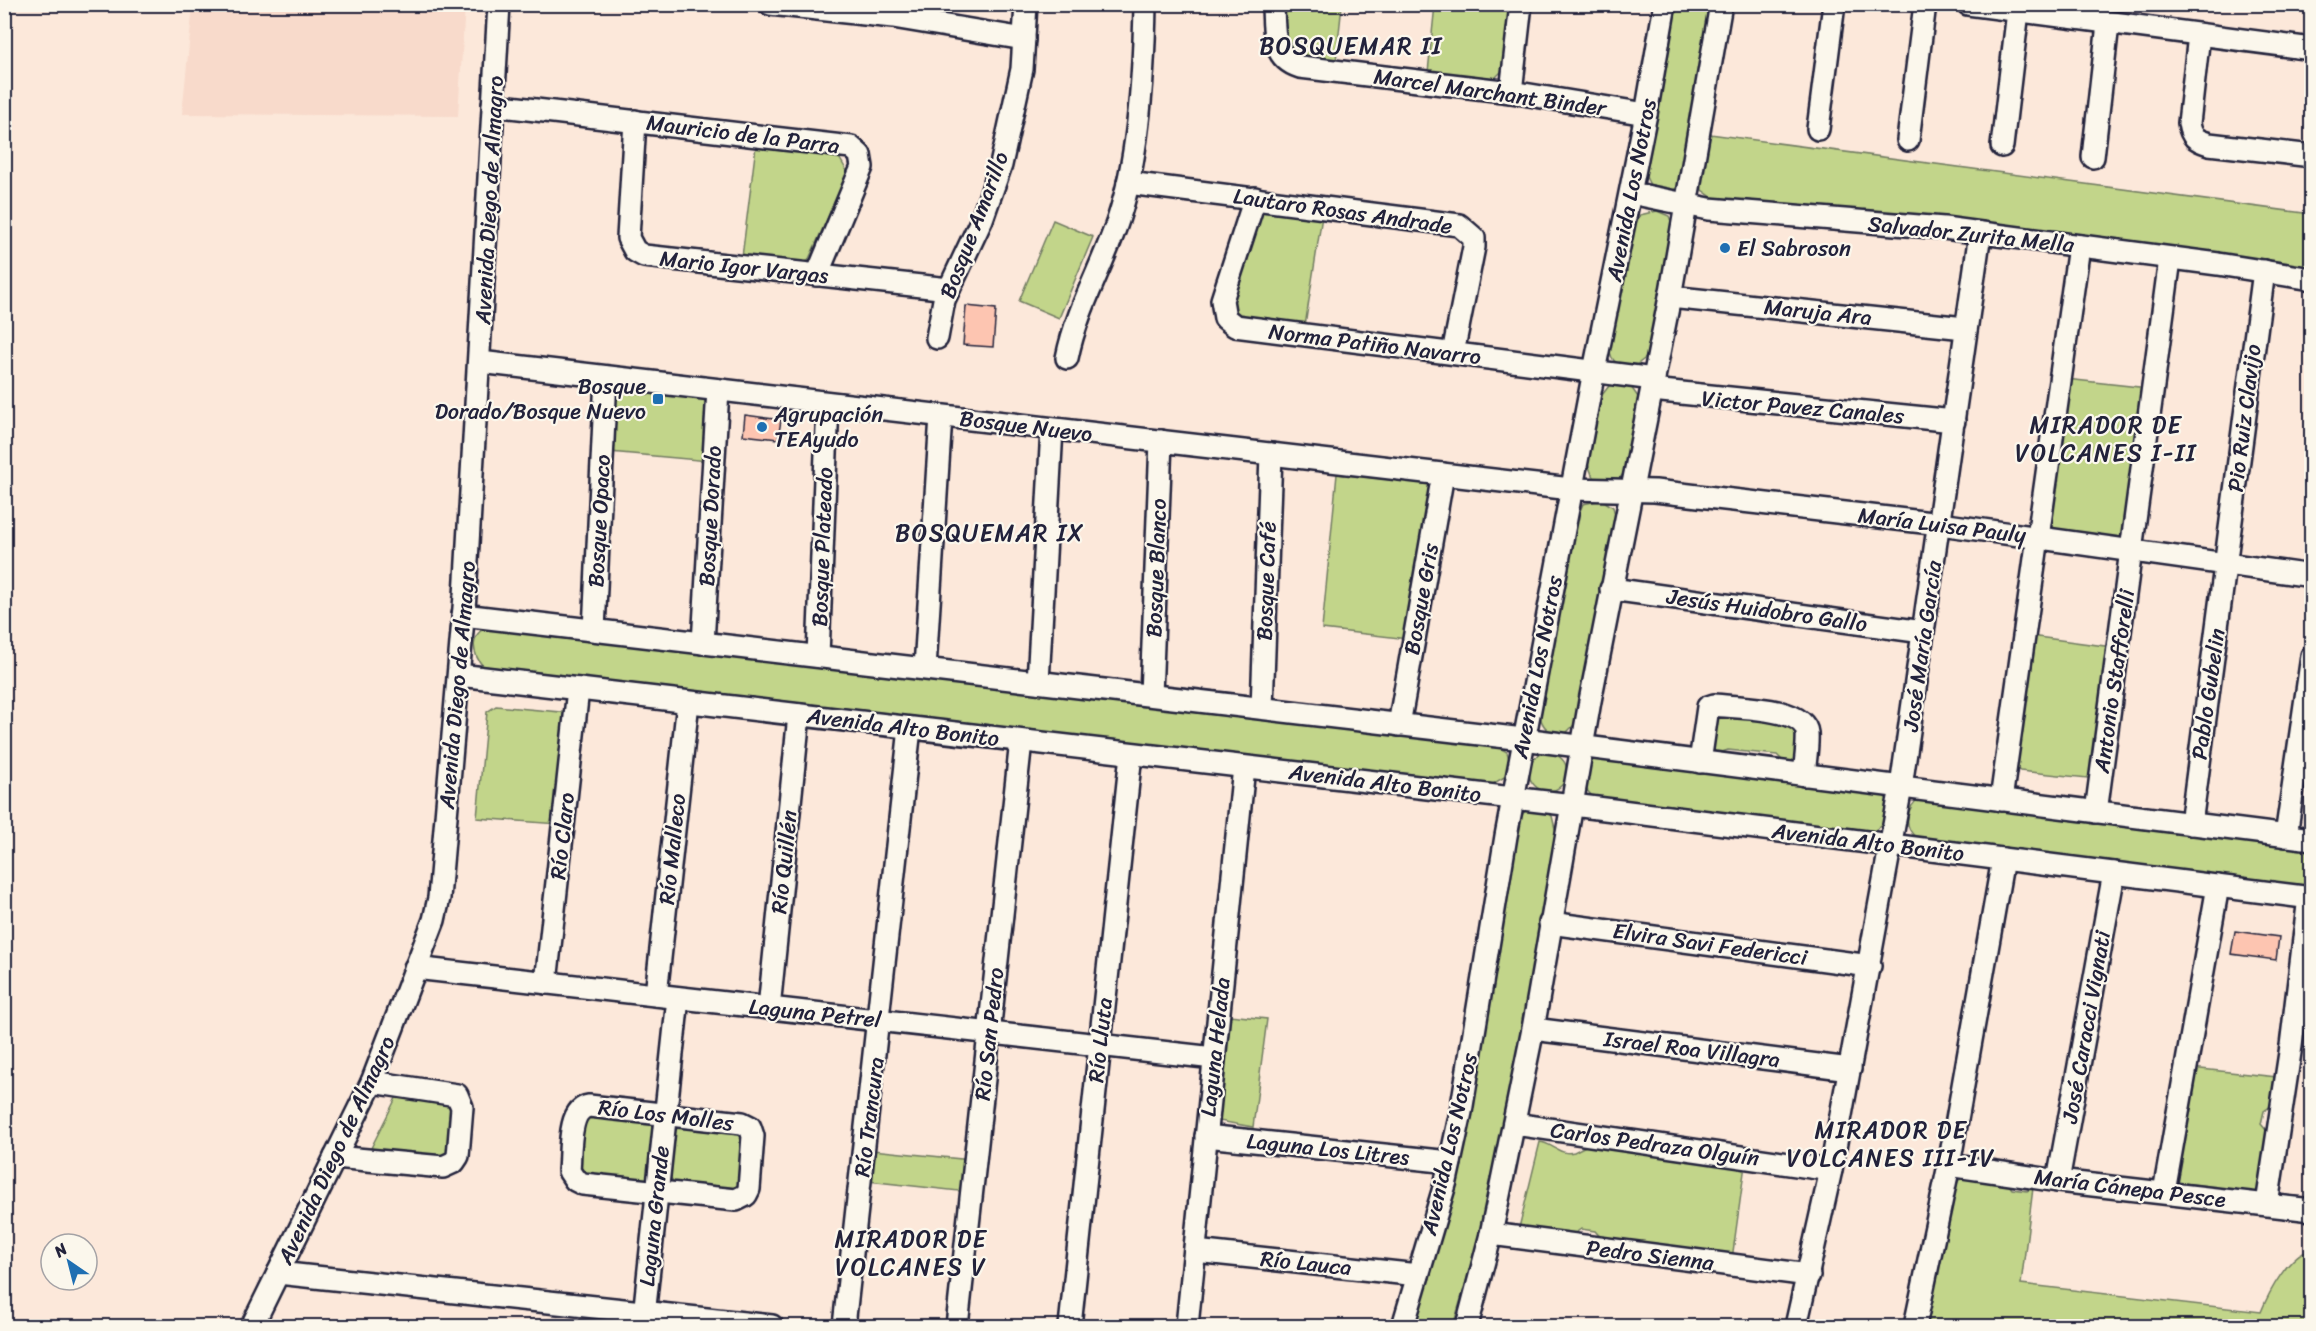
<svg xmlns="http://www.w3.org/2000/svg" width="2316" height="1331" viewBox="0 0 2316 1331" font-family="Sriracha,sans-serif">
  <rect width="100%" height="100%" fill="#fce8da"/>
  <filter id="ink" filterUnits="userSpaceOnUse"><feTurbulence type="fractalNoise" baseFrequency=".0167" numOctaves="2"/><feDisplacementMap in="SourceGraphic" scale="12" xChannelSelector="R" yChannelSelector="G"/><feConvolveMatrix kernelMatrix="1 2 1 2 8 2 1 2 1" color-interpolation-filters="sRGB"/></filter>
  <g filter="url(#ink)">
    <path fill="#f8dacb" d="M193,5H465L458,116L182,114Z"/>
    <g fill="#c2d58a" stroke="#727c62" stroke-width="1.5">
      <path d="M1285,5H1342L1336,61L1297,58L1285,42Z"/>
      <path d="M1435,5H1512L1501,72L1495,78L1428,72Z"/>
      <path d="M1676,5H1712L1681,183L1673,191L1652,189L1645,175Z"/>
      <path d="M1710,134L2311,214V269L2228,255L1716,200L1702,190L1701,180Z"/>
      <path d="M756,146L834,156L840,159L848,173L808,261L802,263L742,257Z"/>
      <path d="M1264,211L1322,216L1305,326L1239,316L1232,306L1258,219Z"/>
      <path d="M1657,211L1669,216L1673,226L1648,356L1635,366C1620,365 1611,365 1609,347L1635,225L1640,215Z"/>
      <path d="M1053,220L1093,237L1059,318L1019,301Z"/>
      <path d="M2066,379L2148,388L2125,534L2121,539L2051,529L2048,522Z"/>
      <path d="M1616,384L1631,387L1638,397L1625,472L1617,481L1594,480L1588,464L1602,395L1609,386Z"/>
      <path d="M613,388L713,399L709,461L610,452Z"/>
      <path d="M1337,474L1429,484L1435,491L1408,639L1322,629Z"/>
      <path d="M1602,500L1613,507L1616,518L1577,722L1566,733C1552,735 1543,730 1540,716L1578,515L1583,504Z"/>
      <path d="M485,628L1496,746L1507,752L1509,759L1506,776L1493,784L483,666C473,655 469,636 485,628Z"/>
      <path d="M2030,636L2112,647L2092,776L2088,778L2020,771L2016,768Z"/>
      <path d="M496,706L571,713L558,824L477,818L487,712Z"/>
      <path d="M1711,711L1797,720L1798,764L1785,763L1777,755L1728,750L1710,756Z"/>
      <circle cx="1548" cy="772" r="19"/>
      <path d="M1597,758L1873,789L1881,792L1889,802L1884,823L1874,831L1598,798L1592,796L1585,788L1588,764Z"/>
      <path d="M1921,797L2311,846V889L2121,862L1917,838C1902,827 1906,807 1921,797Z"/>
      <path d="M1531,809L1546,811L1552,816L1556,833L1519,1062L1490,1201L1453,1326H1412L1456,1186L1519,821L1524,812Z"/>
      <path d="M1229,1015L1267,1019L1253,1127L1219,1121Z"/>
      <path d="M2191,1068L2277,1077L2274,1104L2264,1111L2261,1124L2271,1136L2260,1193L2176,1182Z"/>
      <path d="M398,1094L454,1100L450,1159L369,1152Z"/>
      <path d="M582,1116L646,1118L655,1127L649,1177L639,1183L578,1174Z"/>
      <path d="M686,1123L746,1131L742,1190L678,1188L670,1177L675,1130Z"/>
      <path d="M1540,1142C1552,1143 1560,1156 1574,1152C1578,1150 1583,1147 1588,1145L1745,1165L1732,1259L1605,1242L1595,1231L1581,1229L1568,1238L1518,1232Z"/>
      <path d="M872,1150L971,1160L968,1192L868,1181Z"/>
      <path d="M1966,1176L2005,1179L2012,1189L2027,1191L2033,1188L2021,1284L2261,1312C2269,1292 2289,1254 2311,1249V1326H1927L1954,1190L1959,1180Z"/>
    </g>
    <g fill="#fdc5b1" stroke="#22223b" stroke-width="1.5">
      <path d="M966,306L996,309L993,347L963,345Z"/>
      <path d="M745,415L781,420L778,439L743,435Z"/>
      <path d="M2235,931L2279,937L2276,960L2231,954Z"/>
    </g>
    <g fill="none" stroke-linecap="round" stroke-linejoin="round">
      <defs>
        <g id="minor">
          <path d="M770,4L893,17L1024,39"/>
          <path d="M1273,4C1274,30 1271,58 1300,67L1511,92L1646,114"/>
          <path d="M1968,4L2312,49"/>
          <path d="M2199,35L2189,123C2191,137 2196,140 2209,144L2312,156"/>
          <path d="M1511,92L1521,4"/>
          <path d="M493,105L851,147L860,155L862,167L817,275"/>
          <path d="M635,121L628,238L635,251L644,256L949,289"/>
          <path d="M1818,129L1834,4"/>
          <path d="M1908,140L1925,4"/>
          <path d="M2002,146L2018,11"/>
          <path d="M2093,157L2108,24"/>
          <path d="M1128,183L1459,225L1474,238V247L1453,353"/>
          <path d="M1631,193L1709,209L1944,228L2218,264L2312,279"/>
          <path d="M1255,198L1222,300L1225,318L1235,326L1654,379"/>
          <path d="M1670,297L1965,328"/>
          <path d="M937,338L944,300L982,219L1001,165L1022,69L1026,4"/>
          <path d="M1067,358C1077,308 1104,264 1119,217C1139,155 1144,69 1145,4"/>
          <path d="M480,362L1571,489L1655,491L1940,524L2312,576"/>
          <path d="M1652,390L1954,421"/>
          <path d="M1611,589L1923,632"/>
          <path d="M463,615L1523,739L2312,839"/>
          <path d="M594,630L606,377"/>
          <path d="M703,643L718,390"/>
          <path d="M818,656L828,403"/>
          <path d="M925,668L941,416"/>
          <path d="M459,675L1573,805L2312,898"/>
          <path d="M1038,682L1052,429"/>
          <path d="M1151,695L1161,441"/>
          <path d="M1262,708L1271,454"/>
          <path d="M1399,725L1443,474"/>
          <path d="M1700,762L1708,707L1714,705C1736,708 1804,706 1807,733C1808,746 1805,762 1804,775"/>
          <path d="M2001,800L2079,246"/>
          <path d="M2096,812L2170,259"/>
          <path d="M2191,824L2264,271"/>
          <path d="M2286,836L2312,656"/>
          <path d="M1550,923L1870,966"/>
          <path d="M415,968L1214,1058"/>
          <path d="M546,983L578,689"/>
          <path d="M656,995L688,702"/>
          <path d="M769,1008L799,715"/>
          <path d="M1533,1029L1850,1069"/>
          <path d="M589,1106L742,1123L750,1127L753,1136L749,1189L746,1195L736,1200L583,1184L575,1180L569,1171C571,1153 567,1109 589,1106Z"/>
          <path d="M1514,1124L1831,1170"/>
          <path d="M1206,1136L1450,1162"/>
          <path d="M335,1157L443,1167L454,1162L458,1156L462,1107L457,1095L372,1082"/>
          <path d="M1949,1165L2058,1181L2312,1210"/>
          <path d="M2058,1181L2114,873"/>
          <path d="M2164,1192L2218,886"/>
          <path d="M2267,1204L2291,1046L2309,897"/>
          <path d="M1491,1234L1809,1275"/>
          <path d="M1195,1251L1418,1275"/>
          <path d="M278,1273L772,1326"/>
          <path d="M643,1325L678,998"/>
          <path d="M252,1326L372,1082L434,920L439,898L465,596L499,4"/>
          <path d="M844,1326L910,728"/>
          <path d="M957,1326L1021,741"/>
          <path d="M1070,1326L1131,754"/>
          <path d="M1187,1326L1244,767"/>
          <path d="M1403,1326L1446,1181L1461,1112L1506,836L1594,371L1646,114L1665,4"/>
          <path d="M1467,1326L1491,1234L1533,1029L1590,701L1670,297L1721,4"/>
          <path d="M1796,1326L1831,1170L1901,787L1980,233"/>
          <path d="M1915,1326L1949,1165L2003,859"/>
        </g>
      </defs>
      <use href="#minor" stroke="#22223b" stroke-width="26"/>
      <use href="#minor" stroke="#fbf7ec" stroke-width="21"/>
    </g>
  </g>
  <g fill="#1f6fb2" stroke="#fbf7ec" stroke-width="2">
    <circle cx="1725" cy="248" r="6"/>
    <rect x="652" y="393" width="12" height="12" rx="3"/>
    <circle cx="762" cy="427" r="6"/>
  </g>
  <g text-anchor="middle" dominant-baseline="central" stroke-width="4.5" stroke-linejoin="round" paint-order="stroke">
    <g font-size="22" fill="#22223b" stroke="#fbf7ec">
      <text transform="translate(1490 92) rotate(8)">Marcel Marchant Binder</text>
      <text transform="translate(743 134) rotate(7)">Mauricio de la Parra</text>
      <text transform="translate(1631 190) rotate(-79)">Avenida Los Notros</text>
      <text transform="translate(489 200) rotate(-87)">Avenida Diego de Almagro</text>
      <text transform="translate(1343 211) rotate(8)">Lautaro Rosas Andrade</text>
      <text transform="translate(974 225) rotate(-69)">Bosque Amarillo</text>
      <text transform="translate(1971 234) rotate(6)">Salvador Zurita Mella</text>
      <text transform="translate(744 267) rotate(6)">Mario Igor Vargas</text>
      <text transform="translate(1818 312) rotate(6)">Maruja Ara</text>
      <text transform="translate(1375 344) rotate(7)">Norma Patiño Navarro</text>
      <text transform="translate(1803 407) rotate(5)">Victor Pavez Canales</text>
      <text transform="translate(2244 418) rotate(-83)">Pio Ruiz Clavijo</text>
      <text transform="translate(1026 426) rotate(7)">Bosque Nuevo</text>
      <text transform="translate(710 516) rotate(-87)">Bosque Dorado</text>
      <text transform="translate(599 521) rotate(-87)">Bosque Opaco</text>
      <text transform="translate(1942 525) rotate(7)">María Luisa Pauly</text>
      <text transform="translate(822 547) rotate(-88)">Bosque Plateado</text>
      <text transform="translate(1156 568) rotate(-88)">Bosque Blanco</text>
      <text transform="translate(1266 581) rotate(-88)">Bosque Café</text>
      <text transform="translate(1421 599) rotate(-80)">Bosque Gris</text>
      <text transform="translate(1767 610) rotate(8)">Jesús Huidobro Gallo</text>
      <text transform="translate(1922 646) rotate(-82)">José María García</text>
      <text transform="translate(1537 667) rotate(-79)">Avenida Los Notros</text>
      <text transform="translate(2114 681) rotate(-82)">Antonio Stafforelli</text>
      <text transform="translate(457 685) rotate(-85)">Avenida Diego de Almagro</text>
      <text transform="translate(2208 694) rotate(-82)">Pablo Gubelin</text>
      <text transform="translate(903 727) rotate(7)">Avenida Alto Bonito</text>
      <text transform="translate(1385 783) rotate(7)">Avenida Alto Bonito</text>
      <text transform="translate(562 836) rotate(-84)">Río Claro</text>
      <text transform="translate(1868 842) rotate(7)">Avenida Alto Bonito</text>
      <text transform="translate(672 849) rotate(-84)">Río Malleco</text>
      <text transform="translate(784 862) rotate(-84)">Río Quillén</text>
      <text transform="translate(1710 944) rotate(8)">Elvira Savi Federicci</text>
      <text transform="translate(815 1013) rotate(6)">Laguna Petrel</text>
      <text transform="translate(2086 1027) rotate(-80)">José Caracci Vignati</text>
      <text transform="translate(989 1034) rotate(-84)">Río San Pedro</text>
      <text transform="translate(1100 1040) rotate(-84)">Río Lluta</text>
      <text transform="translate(1215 1047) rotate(-84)">Laguna Helada</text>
      <text transform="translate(1692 1049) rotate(7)">Israel Roa Villagra</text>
      <text transform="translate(666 1115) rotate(7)">Río Los Molles</text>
      <text transform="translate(869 1117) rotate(-83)">Río Trancura</text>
      <text transform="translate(1449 1144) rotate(-77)">Avenida Los Notros</text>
      <text transform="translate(1655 1144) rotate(8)">Carlos Pedraza Olguín</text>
      <text transform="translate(1328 1149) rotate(6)">Laguna Los Litres</text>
      <text transform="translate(336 1150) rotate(-65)">Avenida Diego de Almagro</text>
      <text transform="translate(2130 1188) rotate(7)">María Cánepa Pesce</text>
      <text transform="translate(654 1216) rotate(-84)">Laguna Grande</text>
      <text transform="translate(1650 1255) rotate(7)">Pedro Sienna</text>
      <text transform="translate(1306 1263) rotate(6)">Río Lauca</text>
    </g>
    <g font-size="22" fill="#22223b" stroke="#fbf7ec" text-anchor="start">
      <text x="1737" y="248">El Sabroson</text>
      <text x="646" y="386" text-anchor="end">Bosque<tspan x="646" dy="25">Dorado/Bosque Nuevo</tspan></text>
      <text x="774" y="414">Agrupación<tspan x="774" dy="25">TEAyudo</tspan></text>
    </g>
    <g font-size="24" letter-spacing="1.5" fill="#22223b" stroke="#fbf7ec">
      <text x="1351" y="46">BOSQUEMAR II</text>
      <text x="2106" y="425">MIRADOR DE<tspan x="2106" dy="28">VOLCANES I-II</tspan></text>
      <text x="990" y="533">BOSQUEMAR IX</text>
      <text x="1891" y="1130">MIRADOR DE<tspan x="1891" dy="28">VOLCANES III-IV</tspan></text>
      <text x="911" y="1239">MIRADOR DE<tspan x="911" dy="28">VOLCANES V</tspan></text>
    </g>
  </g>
  <rect width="2316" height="1331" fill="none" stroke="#fbf7ec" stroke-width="24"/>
  <rect x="12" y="12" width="2292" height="1307" fill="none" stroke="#22223b" stroke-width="2" filter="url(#ink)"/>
  <g transform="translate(69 1262) rotate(325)"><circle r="28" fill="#fbf7ec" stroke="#a4a2a5" stroke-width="1.5"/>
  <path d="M0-4.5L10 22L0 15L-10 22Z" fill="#1f6fb2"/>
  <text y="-9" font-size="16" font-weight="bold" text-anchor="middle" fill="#22223b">N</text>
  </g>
</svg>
